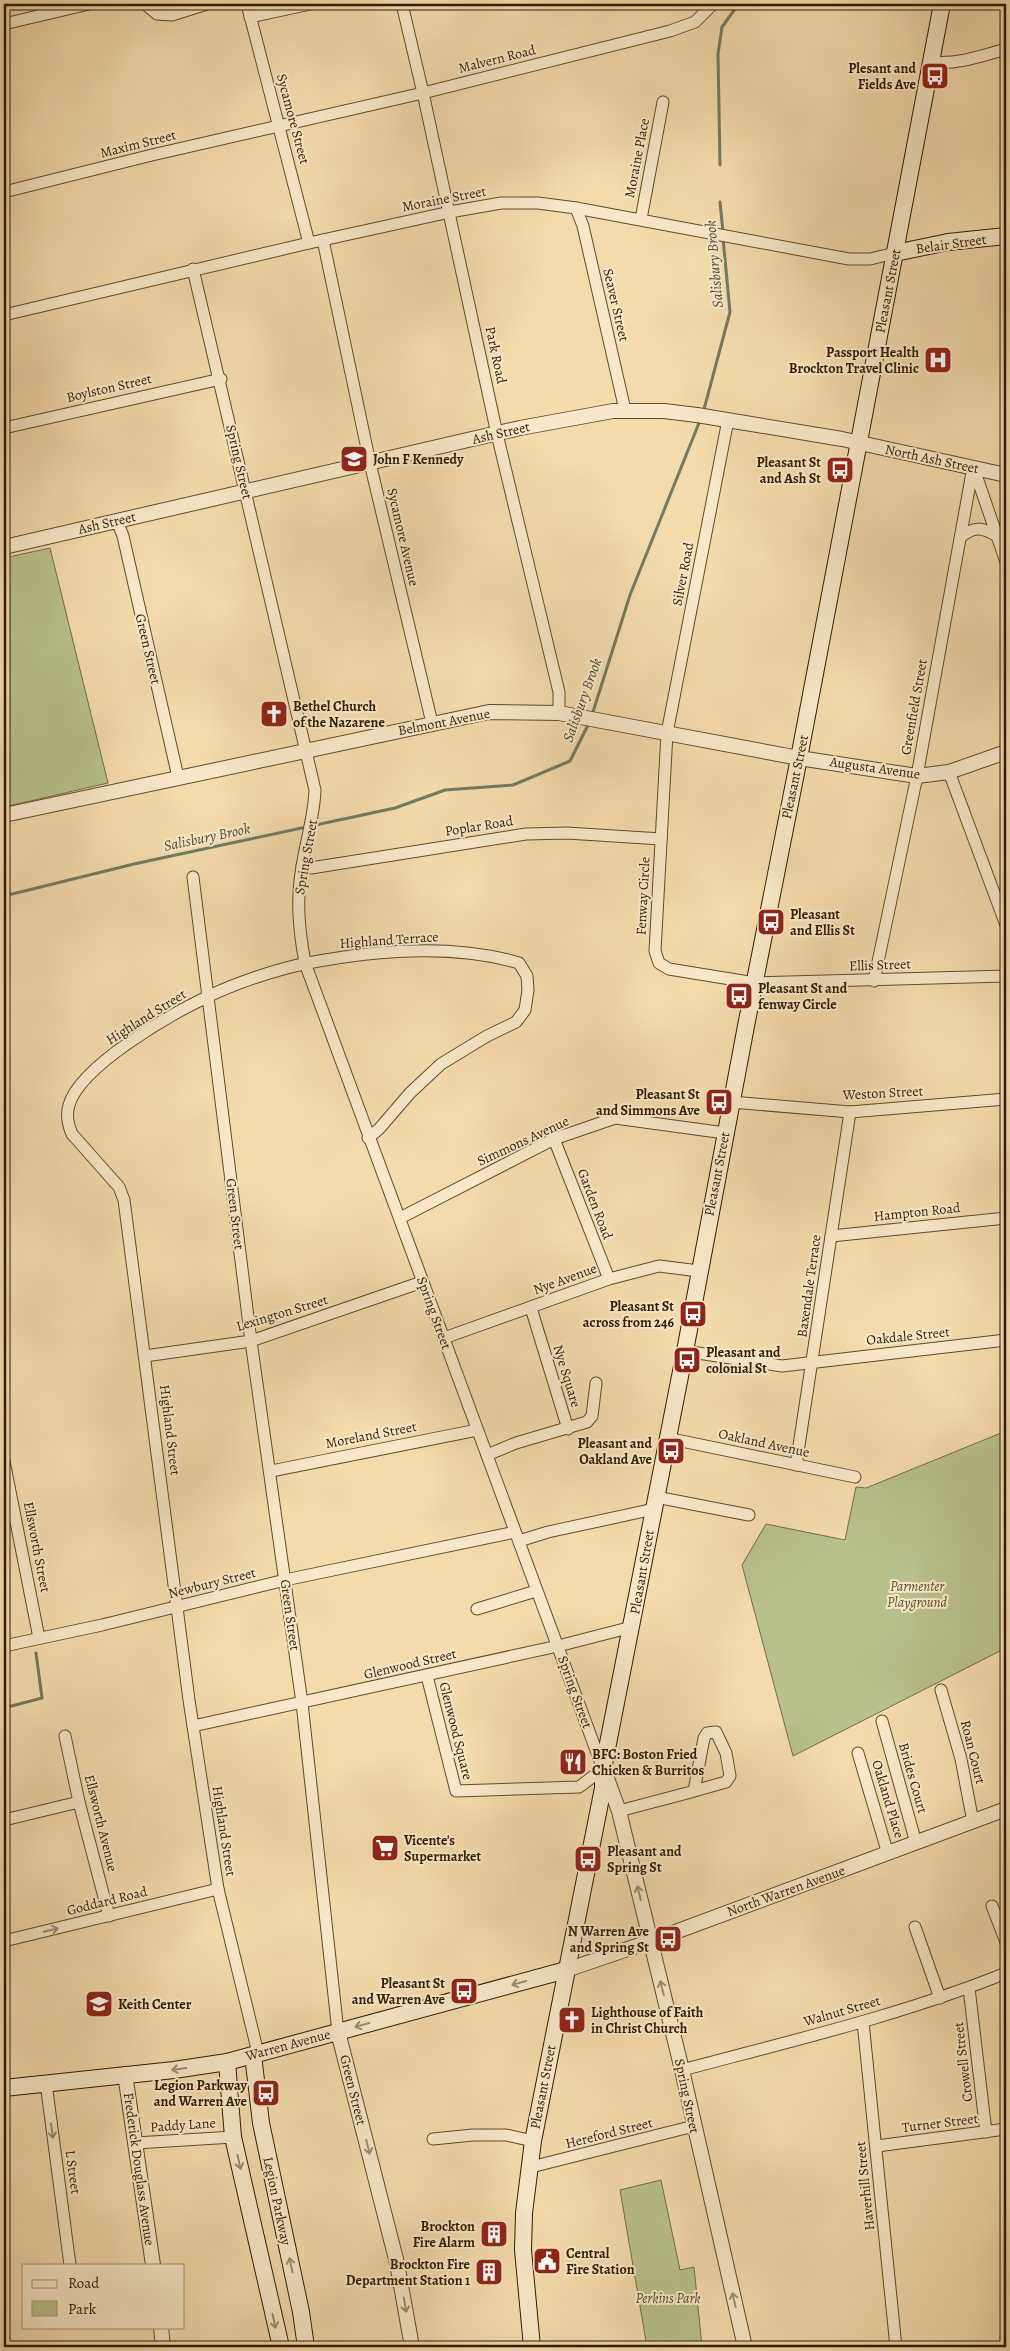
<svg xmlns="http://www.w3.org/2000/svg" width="1010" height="2351" viewBox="0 0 1010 2351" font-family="Alegreya,serif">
  <rect width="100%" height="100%" fill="#f4dbac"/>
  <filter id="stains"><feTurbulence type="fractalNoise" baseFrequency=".004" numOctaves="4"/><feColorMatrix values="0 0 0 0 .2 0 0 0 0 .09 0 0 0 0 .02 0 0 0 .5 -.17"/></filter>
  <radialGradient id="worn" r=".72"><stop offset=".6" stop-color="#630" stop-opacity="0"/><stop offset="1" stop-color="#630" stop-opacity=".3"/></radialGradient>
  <g fill="#b8c18c" stroke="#746e46">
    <path d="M50,548L108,783L4,807V558Z"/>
    <path d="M1006,1431V1648L793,1756L742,1565L766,1524L845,1540L856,1487L866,1488Z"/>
    <path d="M661,2180L680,2270L694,2267L702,2347H647L620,2190Z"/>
  </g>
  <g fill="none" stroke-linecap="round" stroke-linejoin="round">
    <g stroke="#707b65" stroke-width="3">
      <path d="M720,165L718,54L722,27L735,9L752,4"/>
      <path d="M720,202L723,232"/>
      <path d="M703,413L730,312L723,238"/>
      <path d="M592,715L630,595L701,418"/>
      <path d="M4,896L134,864L395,808L445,790L513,785L570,761L589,723"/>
      <path d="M4,1708L42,1698L36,1653"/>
    </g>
    <defs>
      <g id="minor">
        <path d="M145,4L157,14L172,15L207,4"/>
        <path d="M247,4L309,243"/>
        <path d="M402,4L423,93L497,434L559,692V713"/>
        <path d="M250,17L310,4"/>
        <path d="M4,24L89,4"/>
        <path d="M931,62C956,65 982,56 1006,49"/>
        <path d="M4,192L152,155L423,93L670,31L695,22L713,4"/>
        <path d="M576,208L583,226L625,410"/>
        <path d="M641,219L663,102"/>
        <path d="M323,240L370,463L432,723"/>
        <path d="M193,269L315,790C314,817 306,840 302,867C296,900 299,930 305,963L603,1769L579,1787L456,1791L427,1676"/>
        <path d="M4,315L309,243L450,212L501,203H538L576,208L849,259H870L895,253"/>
        <path d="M728,420L667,733L655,951L659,963L669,969L755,983L1006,976"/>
        <path d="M4,428L221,379"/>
        <path d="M974,469L1006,562"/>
        <path d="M117,521L123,536L178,777"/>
        <path d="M960,538C973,526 982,527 997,536"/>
        <path d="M949,772L1006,925"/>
        <path d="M302,866L311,868L526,834L567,833L661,839"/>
        <path d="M193,877L251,1341L302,1703L338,2032"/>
        <path d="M874,981L917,776L973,467"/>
        <path d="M731,1102L850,1112L1006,1099"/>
        <path d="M554,1139L609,1279"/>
        <path d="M400,1218L554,1139L615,1118L725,1133"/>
        <path d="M831,1236L1006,1218"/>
        <path d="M531,1308L568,1429"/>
        <path d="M444,1338L609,1279L659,1266L699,1271"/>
        <path d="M685,1351L782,1366L1006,1340"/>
        <path d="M145,1356L251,1341L422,1282"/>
        <path d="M667,1438L855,1477"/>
        <path d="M487,1455L516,1443L587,1422L592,1416L596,1383"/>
        <path d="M4,1461L39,1638"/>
        <path d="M796,1465L850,1112"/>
        <path d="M271,1471L477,1430"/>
        <path d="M656,1497L749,1515"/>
        <path d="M519,1541L548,1532L654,1509"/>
        <path d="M477,1609L536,1591"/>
        <path d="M4,1646L102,1625L285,1580L515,1532"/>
        <path d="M941,1690L961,1759L973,1822"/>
        <path d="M882,1721L916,1843"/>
        <path d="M193,1726L558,1646L632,1627"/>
        <path d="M65,1736L79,1802L109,1916"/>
        <path d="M858,1753L888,1854"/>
        <path d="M619,1811L691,1792L694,1791L726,1782L730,1776L726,1753L716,1732L707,1733L704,1738L694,1791"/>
        <path d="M4,1820L79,1802"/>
        <path d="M992,1906L1006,1942"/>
        <path d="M915,1927L940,1998"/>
        <path d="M4,1941L218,1889"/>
        <path d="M969,1988L986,2132"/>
        <path d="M863,2022L896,2347"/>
        <path d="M258,2053L218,1889L189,1700L124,1200L119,1187L72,1134C68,1125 66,1115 69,1105C80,1066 171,1014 207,997C236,983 277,969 308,963C376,950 452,943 519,963L527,976L528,990L525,1010L516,1022L487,1036L441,1064L410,1093L379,1129L368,1138"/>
        <path d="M682,2070C791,2041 902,2015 1006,1973"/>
        <path d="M46,2083L70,2265"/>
        <path d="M433,2139L473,2135H506L533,2141"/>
        <path d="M136,2143L233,2137"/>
        <path d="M877,2146L1006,2129"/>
        <path d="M531,2167L694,2126"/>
      </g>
      <g id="tertiary">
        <path d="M4,547L520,428L613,411H664L697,415L842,439L1006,475"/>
        <path d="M4,815L489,712L559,713L799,758L917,776L949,772L1006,752"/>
        <path d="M605,1773L619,1811L682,2070L745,2347"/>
        <path d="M566,1970L651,1941L1006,1809"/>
        <path d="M338,2032L397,2263L412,2347"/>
        <path d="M125,2074L153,2265"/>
        <path d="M161,2327L163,2347"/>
      </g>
      <g id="secondary">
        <path d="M895,253L948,242L1006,236"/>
        <path d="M253,2055L261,2123L301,2312L306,2347"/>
        <path d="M227,2062L233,2137L281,2347"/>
        <path d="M4,2088L174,2070L227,2062L566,1970"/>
        <path d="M532,2347L523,2250L524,2213L533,2141L603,1788V1769L685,1351L746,1026L799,758L942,4"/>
      </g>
    </defs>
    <use href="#minor" stroke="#604b2c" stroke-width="13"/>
    <use href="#tertiary" stroke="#604b2c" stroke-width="16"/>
    <use href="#secondary" stroke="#2f1b01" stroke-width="18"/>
    <use href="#minor" stroke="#f8e8c9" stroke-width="11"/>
    <use href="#tertiary" stroke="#f8e8c9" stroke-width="14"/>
    <use href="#secondary" stroke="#f8e8c9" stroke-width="16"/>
  </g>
  <defs><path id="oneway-shaft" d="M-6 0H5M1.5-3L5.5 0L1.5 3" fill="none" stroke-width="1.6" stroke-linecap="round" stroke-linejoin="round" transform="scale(1.25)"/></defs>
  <g stroke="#9e8c6f">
    <use href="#oneway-shaft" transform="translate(639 1893) rotate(-104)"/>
    <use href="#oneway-shaft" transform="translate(51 1930) rotate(-14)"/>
    <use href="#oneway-shaft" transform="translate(519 1983) rotate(165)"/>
    <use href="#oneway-shaft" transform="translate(662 1988) rotate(-104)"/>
    <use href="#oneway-shaft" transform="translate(362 2025) rotate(165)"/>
    <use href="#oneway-shaft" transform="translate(179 2069) rotate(172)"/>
    <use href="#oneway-shaft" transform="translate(52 2131) rotate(82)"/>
    <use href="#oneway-shaft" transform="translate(368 2147) rotate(76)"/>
    <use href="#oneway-shaft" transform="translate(239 2162) rotate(78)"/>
    <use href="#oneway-shaft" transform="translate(291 2265) rotate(-102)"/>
    <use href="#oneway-shaft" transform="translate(734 2300) rotate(-103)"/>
    <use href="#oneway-shaft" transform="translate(405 2305) rotate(81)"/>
    <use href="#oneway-shaft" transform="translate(274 2321) rotate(78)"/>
  </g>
  <defs>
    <symbol id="bus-square" viewBox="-11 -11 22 22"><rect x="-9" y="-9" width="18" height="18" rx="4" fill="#8f2418" stroke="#f8e8c9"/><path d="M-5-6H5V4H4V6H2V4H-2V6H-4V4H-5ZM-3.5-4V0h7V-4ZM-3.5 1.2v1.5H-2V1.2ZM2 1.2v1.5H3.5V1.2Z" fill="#fff"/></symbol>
    <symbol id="hospital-square" viewBox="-11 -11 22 22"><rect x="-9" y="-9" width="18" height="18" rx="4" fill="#8f2418" stroke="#f8e8c9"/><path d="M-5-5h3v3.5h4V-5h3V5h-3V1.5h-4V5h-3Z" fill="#fff"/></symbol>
    <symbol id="school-square" viewBox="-11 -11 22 22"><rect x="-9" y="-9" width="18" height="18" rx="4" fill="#8f2418" stroke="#f8e8c9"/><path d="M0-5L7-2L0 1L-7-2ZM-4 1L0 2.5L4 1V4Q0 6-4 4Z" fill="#fff"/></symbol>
    <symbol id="church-square" viewBox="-11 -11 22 22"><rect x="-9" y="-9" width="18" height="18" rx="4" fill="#8f2418" stroke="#f8e8c9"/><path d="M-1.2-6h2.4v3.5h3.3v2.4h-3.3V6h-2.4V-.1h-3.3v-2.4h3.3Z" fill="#fff"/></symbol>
    <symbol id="restaurant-square" viewBox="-11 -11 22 22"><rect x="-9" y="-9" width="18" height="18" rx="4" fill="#8f2418" stroke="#f8e8c9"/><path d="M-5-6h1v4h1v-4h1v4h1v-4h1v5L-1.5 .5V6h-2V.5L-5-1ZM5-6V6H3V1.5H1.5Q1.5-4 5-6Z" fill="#fff"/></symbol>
    <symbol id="supermarket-square" viewBox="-11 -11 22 22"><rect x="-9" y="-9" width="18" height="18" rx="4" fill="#8f2418" stroke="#f8e8c9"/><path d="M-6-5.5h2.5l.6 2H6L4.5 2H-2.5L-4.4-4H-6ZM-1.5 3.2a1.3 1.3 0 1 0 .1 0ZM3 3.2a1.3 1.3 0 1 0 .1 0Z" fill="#fff"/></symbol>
    <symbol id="building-square" viewBox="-11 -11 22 22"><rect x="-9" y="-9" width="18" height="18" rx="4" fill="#8f2418" stroke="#f8e8c9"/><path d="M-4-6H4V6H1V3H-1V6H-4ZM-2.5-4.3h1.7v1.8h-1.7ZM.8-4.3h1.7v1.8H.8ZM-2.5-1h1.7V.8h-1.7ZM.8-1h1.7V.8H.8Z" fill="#fff"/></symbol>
    <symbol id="civic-square" viewBox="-11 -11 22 22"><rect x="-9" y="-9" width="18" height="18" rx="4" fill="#8f2418" stroke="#f8e8c9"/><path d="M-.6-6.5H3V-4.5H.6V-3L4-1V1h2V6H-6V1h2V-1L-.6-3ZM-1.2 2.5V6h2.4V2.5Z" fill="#fff"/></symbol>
  </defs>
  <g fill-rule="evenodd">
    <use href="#bus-square" x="919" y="60" width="32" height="32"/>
    <use href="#hospital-square" x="922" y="344" width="32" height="32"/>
    <use href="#school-square" x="338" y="443" width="32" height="32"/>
    <use href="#bus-square" x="824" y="454" width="32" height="32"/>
    <use href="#church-square" x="258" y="698" width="32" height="32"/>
    <use href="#bus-square" x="755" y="906" width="32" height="32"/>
    <use href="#bus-square" x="723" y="980" width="32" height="32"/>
    <use href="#bus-square" x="703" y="1086" width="32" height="32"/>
    <use href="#bus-square" x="677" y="1298" width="32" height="32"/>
    <use href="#bus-square" x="671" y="1344" width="32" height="32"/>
    <use href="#bus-square" x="655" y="1435" width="32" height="32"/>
    <use href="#restaurant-square" x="557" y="1746" width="32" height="32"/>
    <use href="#supermarket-square" x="369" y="1832" width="32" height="32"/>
    <use href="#bus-square" x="572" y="1843" width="32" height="32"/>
    <use href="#bus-square" x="652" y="1923" width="32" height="32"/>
    <use href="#bus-square" x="448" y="1975" width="32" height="32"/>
    <use href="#school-square" x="83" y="1988" width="32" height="32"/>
    <use href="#church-square" x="556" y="2004" width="32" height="32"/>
    <use href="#bus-square" x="250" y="2077" width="32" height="32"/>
    <use href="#building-square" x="478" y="2218" width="32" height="32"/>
    <use href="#civic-square" x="531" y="2245" width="32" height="32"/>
    <use href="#building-square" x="473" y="2256" width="32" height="32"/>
  </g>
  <g text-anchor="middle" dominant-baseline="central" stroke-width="4" stroke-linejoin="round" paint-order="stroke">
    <g font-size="14" fill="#2f1b01" stroke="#f8e8c9">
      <text transform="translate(497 59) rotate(-14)">Malvern Road</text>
      <text transform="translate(293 119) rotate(75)">Sycamore Street</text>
      <text transform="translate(138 144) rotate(-14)">Maxim Street</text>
      <text transform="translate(637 158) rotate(-79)">Moraine Place</text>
      <text transform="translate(444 199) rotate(-11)">Moraine Street</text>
      <text transform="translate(951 244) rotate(-8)">Belair Street</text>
      <text transform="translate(888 291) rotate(-79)">Pleasant Street</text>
      <text transform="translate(616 305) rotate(77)">Seaver Street</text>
      <text transform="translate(496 355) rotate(78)">Park Road</text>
      <text transform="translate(109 388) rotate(-13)">Boylston Street</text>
      <text transform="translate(501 433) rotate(-13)">Ash Street</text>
      <text transform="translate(932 459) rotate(12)">North Ash Street</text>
      <text transform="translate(239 462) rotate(77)">Spring Street</text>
      <text transform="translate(107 523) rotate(-13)">Ash Street</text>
      <text transform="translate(403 537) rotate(77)">Sycamore Avenue</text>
      <text transform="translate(683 574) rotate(-79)">Silver Road</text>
      <text transform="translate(148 649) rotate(77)">Green Street</text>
      <text transform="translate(914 707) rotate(-80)">Greenfield Street</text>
      <text transform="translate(444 722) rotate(-11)">Belmont Avenue</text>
      <text transform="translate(875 768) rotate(8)">Augusta Avenue</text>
      <text transform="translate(795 777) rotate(-78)">Pleasant Street</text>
      <text transform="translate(479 826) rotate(-9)">Poplar Road</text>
      <text transform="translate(306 857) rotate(-80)">Spring Street</text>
      <text transform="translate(643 896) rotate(-87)">Fenway Circle</text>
      <text transform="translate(389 940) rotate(-4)">Highland Terrace</text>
      <text transform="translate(880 965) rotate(-2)">Ellis Street</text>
      <text transform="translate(146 1017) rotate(-32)">Highland Street</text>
      <text transform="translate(883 1093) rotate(-3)">Weston Street</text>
      <text transform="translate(523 1141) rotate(-25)">Simmons Avenue</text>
      <text transform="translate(717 1174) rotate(-79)">Pleasant Street</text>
      <text transform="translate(595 1204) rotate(69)">Garden Road</text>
      <text transform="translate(917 1212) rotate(-6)">Hampton Road</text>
      <text transform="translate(235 1214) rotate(83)">Green Street</text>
      <text transform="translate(565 1279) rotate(-20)">Nye Avenue</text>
      <text transform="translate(809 1286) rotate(-82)">Baxendale Terrace</text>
      <text transform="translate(282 1313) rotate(-17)">Lexington Street</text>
      <text transform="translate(434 1313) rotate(70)">Spring Street</text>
      <text transform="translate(908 1336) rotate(-6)">Oakdale Street</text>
      <text transform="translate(567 1376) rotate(73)">Nye Square</text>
      <text transform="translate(170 1430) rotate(83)">Highland Street</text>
      <text transform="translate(371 1435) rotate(-11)">Moreland Street</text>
      <text transform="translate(764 1443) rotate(12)">Oakland Avenue</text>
      <text transform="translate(37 1547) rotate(79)">Ellsworth Street</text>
      <text transform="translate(642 1572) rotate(-80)">Pleasant Street</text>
      <text transform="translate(212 1583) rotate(-14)">Newbury Street</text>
      <text transform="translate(290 1615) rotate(82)">Green Street</text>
      <text transform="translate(410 1664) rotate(-13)">Glenwood Street</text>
      <text transform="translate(575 1692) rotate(70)">Spring Street</text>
      <text transform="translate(456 1731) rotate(76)">Glenwood Square</text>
      <text transform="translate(973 1752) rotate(76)">Roan Court</text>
      <text transform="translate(913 1778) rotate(74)">Brides Court</text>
      <text transform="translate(888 1799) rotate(73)">Oakland Place</text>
      <text transform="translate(101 1823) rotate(76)">Ellsworth Avenue</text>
      <text transform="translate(224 1831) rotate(81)">Highland Street</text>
      <text transform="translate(786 1891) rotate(-20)">North Warren Avenue</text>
      <text transform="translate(107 1901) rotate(-14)">Goddard Road</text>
      <text transform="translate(842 2011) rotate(-16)">Walnut Street</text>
      <text transform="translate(288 2045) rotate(-15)">Warren Avenue</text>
      <text transform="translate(963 2062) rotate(-97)">Crowell Street</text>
      <text transform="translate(543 2087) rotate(-79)">Pleasant Street</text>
      <text transform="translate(353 2090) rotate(76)">Green Street</text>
      <text transform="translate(687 2096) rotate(78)">Spring Street</text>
      <text transform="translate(940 2123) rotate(-7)">Turner Street</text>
      <text transform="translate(183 2125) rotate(-4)">Paddy Lane</text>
      <text transform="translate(609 2133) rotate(-14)">Hereford Street</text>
      <text transform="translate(139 2169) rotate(82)">Frederick Douglass Avenue</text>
      <text transform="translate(73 2172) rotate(82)">L Street</text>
      <text transform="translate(865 2186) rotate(-96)">Haverhill Street</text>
      <text transform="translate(277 2201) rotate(78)">Legion Parkway</text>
    </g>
    <g font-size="14" font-weight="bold" fill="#2f1b01" stroke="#f8e8c9" text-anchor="end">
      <text x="916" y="68">Plesant and<tspan x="916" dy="16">Fields Ave</tspan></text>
      <text x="919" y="352">Passport Health<tspan x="919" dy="16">Brockton Travel Clinic</tspan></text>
      <text x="373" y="459" text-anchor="start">John F Kennedy</text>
      <text x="821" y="462">Pleasant St<tspan x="821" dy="16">and Ash St</tspan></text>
      <text x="293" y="706" text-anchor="start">Bethel Church<tspan x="293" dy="16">of the Nazarene</tspan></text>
      <text x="790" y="914" text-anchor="start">Pleasant<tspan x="790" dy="16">and Ellis St</tspan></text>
      <text x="758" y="988" text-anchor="start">Pleasant St and<tspan x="758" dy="16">fenway Circle</tspan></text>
      <text x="700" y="1094">Pleasant St<tspan x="700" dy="16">and Simmons Ave</tspan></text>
      <text x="674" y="1306">Pleasant St<tspan x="674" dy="16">across from 246</tspan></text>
      <text x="706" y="1352" text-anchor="start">Pleasant and<tspan x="706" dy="16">colonial St</tspan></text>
      <text x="652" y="1443">Pleasant and<tspan x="652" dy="16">Oakland Ave</tspan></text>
      <text x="592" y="1754" text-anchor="start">BFC: Boston Fried<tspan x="592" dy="16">Chicken &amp; Burritos</tspan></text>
      <text x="404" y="1840" text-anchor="start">Vicente's<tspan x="404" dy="16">Supermarket</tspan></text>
      <text x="607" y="1851" text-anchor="start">Pleasant and<tspan x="607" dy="16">Spring St</tspan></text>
      <text x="649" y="1931">N Warren Ave<tspan x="649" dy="16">and Spring St</tspan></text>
      <text x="445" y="1983">Pleasant St<tspan x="445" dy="16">and Warren Ave</tspan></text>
      <text x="118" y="2004" text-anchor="start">Keith Center</text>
      <text x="591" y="2012" text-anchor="start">Lighthouse of Faith<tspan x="591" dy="16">in Christ Church</tspan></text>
      <text x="247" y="2085">Legion Parkway<tspan x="247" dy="16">and Warren Ave</tspan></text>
      <text x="475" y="2226">Brockton<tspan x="475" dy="16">Fire Alarm</tspan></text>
      <text x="566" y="2253" text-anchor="start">Central<tspan x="566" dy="16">Fire Station</tspan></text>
      <text x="470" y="2264">Brockton Fire<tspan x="470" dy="16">Department Station 1</tspan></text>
    </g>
    <g font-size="14" font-style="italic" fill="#584d2b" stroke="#f8e8c9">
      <text x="917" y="1586">Parmenter<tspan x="917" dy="16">Playground</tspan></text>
      <text x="668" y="2298">Perkins Park</text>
    </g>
    <g font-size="15" font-style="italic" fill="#504b33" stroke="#f8e8c9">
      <text transform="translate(714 264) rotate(-95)">Salisbury Brook</text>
      <text transform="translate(582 700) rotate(-70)">Salisbury Brook</text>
      <text transform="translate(207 837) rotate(-12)">Salisbury Brook</text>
    </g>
  </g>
  <rect width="1010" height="2351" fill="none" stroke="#f4dbac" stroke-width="20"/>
  <rect x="5" y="5" width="1000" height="2341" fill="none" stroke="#2f1b01" stroke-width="2.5"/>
  <rect x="10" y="10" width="990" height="2331" fill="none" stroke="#2f1b01"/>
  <rect x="22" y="2264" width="162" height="65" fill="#f8e8c9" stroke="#a89679"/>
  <rect x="32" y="2280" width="25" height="8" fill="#f8e8c9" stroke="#a89679"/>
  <text x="68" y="2288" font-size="15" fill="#2f1b01">Road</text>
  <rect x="32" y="2301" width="25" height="15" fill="#b8c18c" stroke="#a89679"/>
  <text x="68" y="2314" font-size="15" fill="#2f1b01">Park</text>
  <rect width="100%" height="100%" filter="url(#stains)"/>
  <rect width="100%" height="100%" fill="url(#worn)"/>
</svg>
